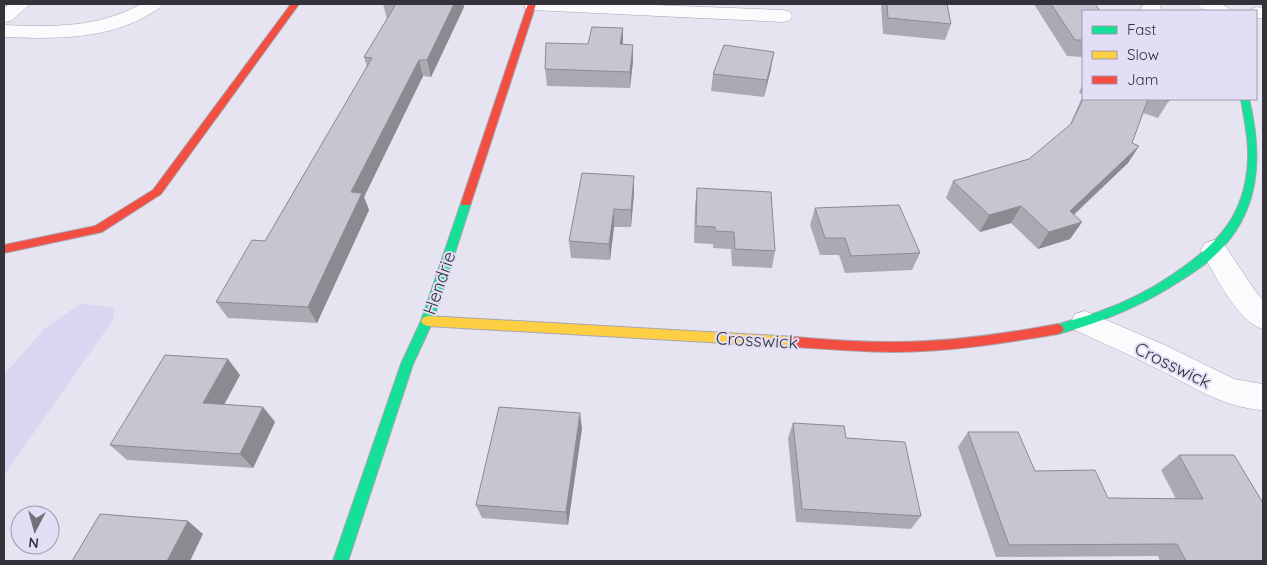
<svg xmlns="http://www.w3.org/2000/svg" width="1267" height="565" viewBox="0 0 1267 565" font-family="Quicksand,sans-serif">
  <rect width="100%" height="100%" fill="#e6e4f0"/>
  <path fill="#dbd5f2" d="M80,304L114,307L113,320L4,475V375L44,329Z"/>
  <g fill="none" stroke-linecap="round" stroke-linejoin="round">
    <defs>
      <g id="street">
        <path d="M10,4H30L11,21L4,22V8Z"/>
        <path d="M141,4H163C159,9 153,12 148,15C106,40 51,39 4,37V25C52,27 99,28 141,4Z"/>
        <path d="M524,4H628L783,10L790,12L792,16L790,20L783,22L532,10L526,9Z"/>
        <path d="M1144,4H1162L1160,7L1163,11H1143L1141,8Z"/>
        <path d="M1197,4C1208,3 1224,1 1231,11C1220,12 1204,14 1197,4Z"/>
        <path d="M1256,7L1263,8V18H1256V11H1248Z"/>
        <path d="M1214,240L1223,243L1256,292L1263,300V329C1237,322 1214,273 1201,250L1205,243Z"/>
        <path d="M1085,311L1167,346L1234,379L1263,384V410C1223,408 1191,385 1156,368C1129,354 1102,343 1075,330L1071,322L1075,314Z"/>
      </g>
      <g id="fast">
        <path d="M1241,99H1249C1263,157 1261,214 1213,257C1204,266 1193,272 1183,279C1144,305 1103,322 1058,334L1054,332L1052,329L1054,326C1070,320 1086,317 1101,311C1126,302 1150,290 1172,275C1217,245 1246,216 1248,159C1249,138 1244,119 1241,99Z"/>
        <path d="M466,200L471,203L433,321L413,364L348,561H333L401,364L421,321L461,203Z"/>
      </g>
      <path id="slow" d="M427,316L795,337L799,339L801,342L799,345L795,347L427,326L423,324L421,321L423,318Z"/>
      <g id="jam">
        <path d="M291,4H299L161,194L102,232L4,253V245L95,226L153,190Z"/>
        <path d="M528,4H536L471,203L470,205H462L461,203Z"/>
        <path d="M1058,324L1062,326L1064,329L1062,332L1058,334C1004,343 949,352 894,352C861,352 828,349 795,347L791,345L789,342L791,339L795,337C828,340 861,342 894,342C949,342 1004,334 1058,324Z"/>
      </g>
    </defs>
    <use href="#street" stroke="#a8a6b0" stroke-width="1"/>
    <use href="#fast" stroke="#a8a6b0" stroke-width="2"/>
    <use href="#slow" stroke="#a8a6b0" stroke-width="2"/>
    <use href="#jam" stroke="#a8a6b0" stroke-width="2"/>
    <use href="#street" fill="#fbfbfd" fill-rule="evenodd"/>
    <use href="#fast" fill="#16e098" fill-rule="evenodd"/>
    <use href="#slow" fill="#ffcf43" fill-rule="evenodd"/>
    <use href="#jam" fill="#f24e42" fill-rule="evenodd"/>
  </g>
  <g fill="#aba9b2">
    <path d="M383,4H463L464,7L431,77L423,76L364,197L369,210L317,323L228,318L216,302L265,241L367,67L364,57L387,19Z"/>
    <path d="M881,4H947L951,24L945,40L883,34Z"/>
    <path d="M1034,4H1095L1083,11V57L1067,56Z"/>
    <path d="M623,44L633,61L630,88L547,86L545,69Z"/>
    <path d="M771,69L764,97L711,91L713,74Z"/>
    <path d="M1083,83V94L1079,93Z"/>
    <path d="M1083,95V99H1170L1158,118L1143,113L1132,143L1139,146L1128,163L1074,215L1082,222L1070,239L1038,249L1011,223L980,232L946,198L953,181L1029,159L1069,127Z"/>
    <path d="M697,188L775,251L772,268L732,266L731,249L713,248V244L694,243L695,206Z"/>
    <path d="M634,193L631,227H614L610,260L571,258L569,241Z"/>
    <path d="M815,208L920,253L912,270L845,273L839,255H820L810,225Z"/>
    <path d="M240,375L224,404L263,407L275,422L253,468L127,460L110,445Z"/>
    <path d="M793,423L846,438L921,516L911,529L796,522L788,438Z"/>
    <path d="M582,428L568,525L482,518L476,505Z"/>
    <path d="M968,432L1035,471L1108,498L1176,499L1161,470L1179,455L1263,561H1160L1158,556L996,557L958,447Z"/>
  </g>
  <g fill="#8b8a91">
    <path d="M454,4H463L464,7L431,77L427,60Z"/>
    <path d="M623,28V44H620Z"/>
    <path d="M633,45V61L630,88V72Z"/>
    <path d="M774,52L771,69L764,97L767,80Z"/>
    <path d="M419,60L423,76L364,197L369,210L317,323L308,307L351,192Z"/>
    <path d="M1139,146L1128,163L1059,228L1070,211Z"/>
    <path d="M634,176V193L631,227V210Z"/>
    <path d="M1021,206L1011,223L980,232L989,215Z"/>
    <path d="M614,209V227L610,260L609,244Z"/>
    <path d="M1082,222L1070,239L1038,249L1049,232Z"/>
    <path d="M228,359L240,375L217,418L203,403Z"/>
    <path d="M263,407L275,422L253,468L240,454Z"/>
    <path d="M580,413L582,428L568,525L566,512Z"/>
    <path d="M188,521L203,534L190,561H167Z"/>
  </g>
  <g fill="#c7c5cf" stroke="#8b8a91">
    <path d="M396,4H454L427,60H419L351,192L362,193L308,307L216,302L252,240L265,241L372,58L364,57Z"/>
    <path d="M887,4H947L951,24L888,18Z"/>
    <path d="M1051,4H1095L1100,11H1083V40H1075Z"/>
    <path d="M592,27L623,28L620,44L633,45L630,72L545,69L546,43L588,44Z"/>
    <path d="M724,45L774,52L767,80L713,74Z"/>
    <path d="M1083,99H1148L1132,143L1139,146L1070,211L1082,222L1049,232L1021,206L989,215L953,181L1029,159L1071,124Z"/>
    <path d="M1162,99H1170L1169,101Z"/>
    <path d="M582,173L634,176L631,210L614,209L609,244L569,241Z"/>
    <path d="M697,188L771,192L775,251L735,249L734,232L715,231V227L696,226Z"/>
    <path d="M899,205L920,253L851,256L845,238H825L815,208Z"/>
    <path d="M165,355L228,359L203,403L263,407L240,454L110,445Z"/>
    <path d="M499,407L580,413L566,512L476,505Z"/>
    <path d="M793,423L844,426L846,438L905,442L921,516L802,509Z"/>
    <path d="M968,432H1018L1035,471L1095,470L1108,498L1203,499L1179,455H1234L1263,503V561H1186L1177,544L1009,545Z"/>
    <path d="M100,514L188,521L167,561H72Z"/>
  </g>
  <g text-anchor="middle" dominant-baseline="central" stroke-width="4" stroke-linejoin="round" paint-order="stroke">
    <g font-size="18" fill="#34323b" stroke="#e3def6">
      <text transform="translate(439 283) rotate(-71)">Hendrie</text>
      <text transform="translate(757 340) rotate(3)">Crosswick</text>
      <text transform="translate(1173 365) rotate(26)">Crosswick</text>
    </g>
  </g>
  <rect width="1267" height="565" fill="none" stroke="#34323b" stroke-width="10"/>
  <rect x="1082" y="10" width="175" height="90" fill="#e3def6" stroke="#9d99ab"/>
  <rect x="1092" y="26" width="25" height="8" fill="#16e098" stroke="#9d99ab"/>
  <text x="1127" y="35" font-size="15" fill="#34323b">Fast</text>
  <rect x="1092" y="51" width="25" height="8" fill="#ffcf43" stroke="#9d99ab"/>
  <text x="1127" y="60" font-size="15" fill="#34323b">Slow</text>
  <rect x="1092" y="76" width="25" height="8" fill="#f24e42" stroke="#9d99ab"/>
  <text x="1127" y="85" font-size="15" fill="#34323b">Jam</text>
  <g transform="translate(35 530) rotate(186)"><circle r="24" fill="#e3def6" stroke="#9d99ab"/>
  <path d="M0-4L9 19L0 12L-9 19Z" fill="#72707a"/>
  <text y="-8" font-size="14" font-weight="bold" text-anchor="middle" fill="#34323b">N</text>
  </g>
</svg>
